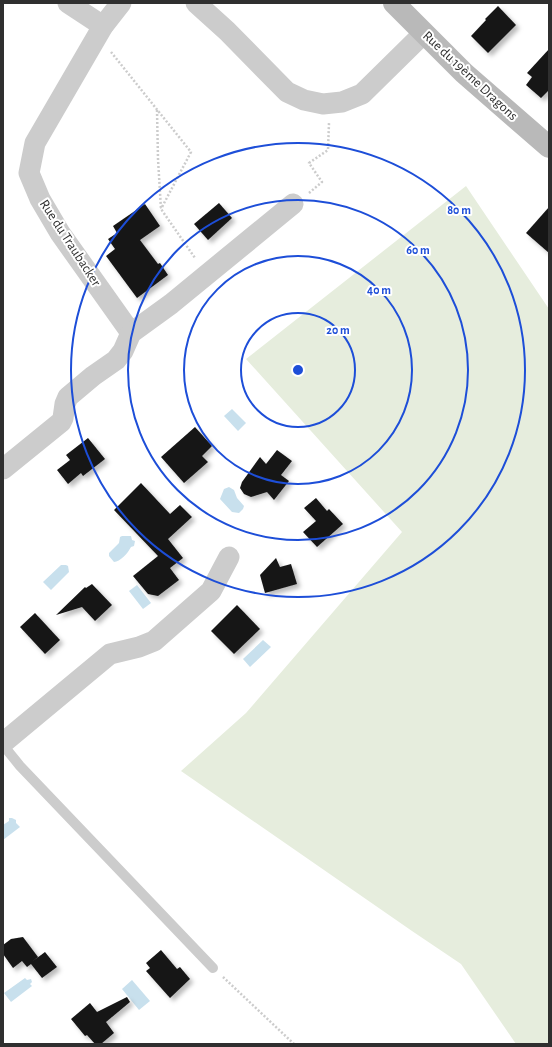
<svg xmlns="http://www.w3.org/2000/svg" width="552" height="1047" viewBox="0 0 552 1047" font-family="'Alegreya Sans',sans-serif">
  <defs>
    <filter id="shadow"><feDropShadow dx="3.5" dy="3.5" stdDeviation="2" flood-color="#0004"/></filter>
  </defs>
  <rect width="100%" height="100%" fill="#fff"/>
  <path fill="#e6eddd" d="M466,186L549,309V1044H516L461,964L412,931L181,771L246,713L402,532L246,359Z"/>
  <g fill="#c8e0ed">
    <path d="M232,409L246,423L238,431L224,416Z"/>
    <path d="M229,487L234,490L237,498L244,506L243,509L239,513L232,512L220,499L224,489Z"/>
    <path d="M122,536H131L132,540L135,541L134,546L131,547C128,553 120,562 114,562L109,556V553L119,543L120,537Z"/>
    <path d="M61,565H66L68,566L69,572L51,590L43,582Z"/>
    <path d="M137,585L151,603L143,609L129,591Z"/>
    <path d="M263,640L271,647L250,667L243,659Z"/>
    <path d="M9,818H12L16,820V823L20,827L3,840V825L9,821Z"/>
    <path d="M25,978L27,980L31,979L32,982L30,984L32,986L11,1002L4,993Z"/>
    <path d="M132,980L150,1001L139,1010L122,989Z"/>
  </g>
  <g fill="#161616" filter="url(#shadow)">
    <path d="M498,6L516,25L488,53L471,36L486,20L485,19Z"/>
    <path d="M549,49V91H548L541,98L526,85L532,77L527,73Z"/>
    <path d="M219,203L232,218L208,240L194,224Z"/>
    <path d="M145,204L160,226L140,240L158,264L160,263L168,275L137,298L106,256L115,249L108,239L117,233L113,226Z"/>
    <path d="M549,207V253L526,233Z"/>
    <path d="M195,427L212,446L202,456L208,462L184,483L161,457Z"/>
    <path d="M88,438L105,459L83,476L81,473L68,484L57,470L70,460L66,455Z"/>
    <path d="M277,450L292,461L281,475L289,481L274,500L267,492L251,497L244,494L240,488L242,482L260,457L266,464Z"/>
    <path d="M141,483L170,514L180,505L192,517L168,539L183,558L170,568L179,580L158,596L148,594L133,576L158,556L114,510Z"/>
    <path d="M316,498L327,511L329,509L343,524L317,547L303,532L316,521L304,508Z"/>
    <path d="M276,558L280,567L291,564L297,584L265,593L260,575Z"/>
    <path d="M92,584L112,605L95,621L82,607L56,615L85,587L86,588Z"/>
    <path d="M237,605L260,629L234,654L211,631Z"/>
    <path d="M35,613L60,640L45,654L20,627Z"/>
    <path d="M23,937L38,957L33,961L45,952L57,967L42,978L31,964L27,967L22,961L13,968L3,954V945L11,939Z"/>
    <path d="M161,950L177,969L180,967L190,979L170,998L146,971L150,968L146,963Z"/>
    <path d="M127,997L130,1002L106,1022L114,1033L101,1044H95L87,1035L85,1036L71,1019L90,1003L97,1012Z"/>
  </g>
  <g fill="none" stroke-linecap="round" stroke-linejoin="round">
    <g stroke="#ccc" stroke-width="2.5" stroke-dasharray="2 2" stroke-linecap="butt">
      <path d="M111,52L191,152L161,209"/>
      <path d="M157,110L158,159L161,209L195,258"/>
      <path d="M309,193L322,182L309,163L328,150L329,123"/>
      <path d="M223,977L294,1044"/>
    </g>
    <path stroke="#ccc" stroke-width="10" d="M3,745L20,766L213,968"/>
    <g stroke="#ccc" stroke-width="21">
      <path d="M68,3L103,26"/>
      <path d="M121,3L103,26L35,143L29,173L40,199L60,233L131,333"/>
      <path d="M196,3L227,31L287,92L304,100L323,104L342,102L362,94L424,33"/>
      <path d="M3,469L61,422L63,418L65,404L68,397L93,376L116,360L123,351L131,333L171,304L293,204"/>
      <path d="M3,743L110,654L139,647L154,641L211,591L229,557"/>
    </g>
    <path stroke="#b9b9b9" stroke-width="22" d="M394,3L464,73L549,147"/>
  </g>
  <g fill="none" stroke="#1d4ed8" stroke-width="2">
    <circle cx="298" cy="370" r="57"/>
    <circle cx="298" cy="370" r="114"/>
    <circle cx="298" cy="370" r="170"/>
    <circle cx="298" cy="370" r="227"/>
  </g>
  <g text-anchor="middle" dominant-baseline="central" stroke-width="4" stroke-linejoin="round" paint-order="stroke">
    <g font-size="14" fill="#2f2f2f" stroke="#fff">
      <text transform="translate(470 76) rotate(43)">Rue du 19ème Dragons</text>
      <text transform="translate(70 243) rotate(57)">Rue du Traubacker</text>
    </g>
  </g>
  <circle cx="298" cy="370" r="6" fill="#1d4ed8" stroke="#fff" stroke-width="2"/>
  <g font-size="12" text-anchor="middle" font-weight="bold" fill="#1d4ed8" stroke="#fff" stroke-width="4" stroke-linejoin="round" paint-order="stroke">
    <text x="459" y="214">80 m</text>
    <text x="418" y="254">60 m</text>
    <text x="379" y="294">40 m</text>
    <text x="338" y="334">20 m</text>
  </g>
  <rect width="552" height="1047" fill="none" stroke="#2f2f2f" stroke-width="8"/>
</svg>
